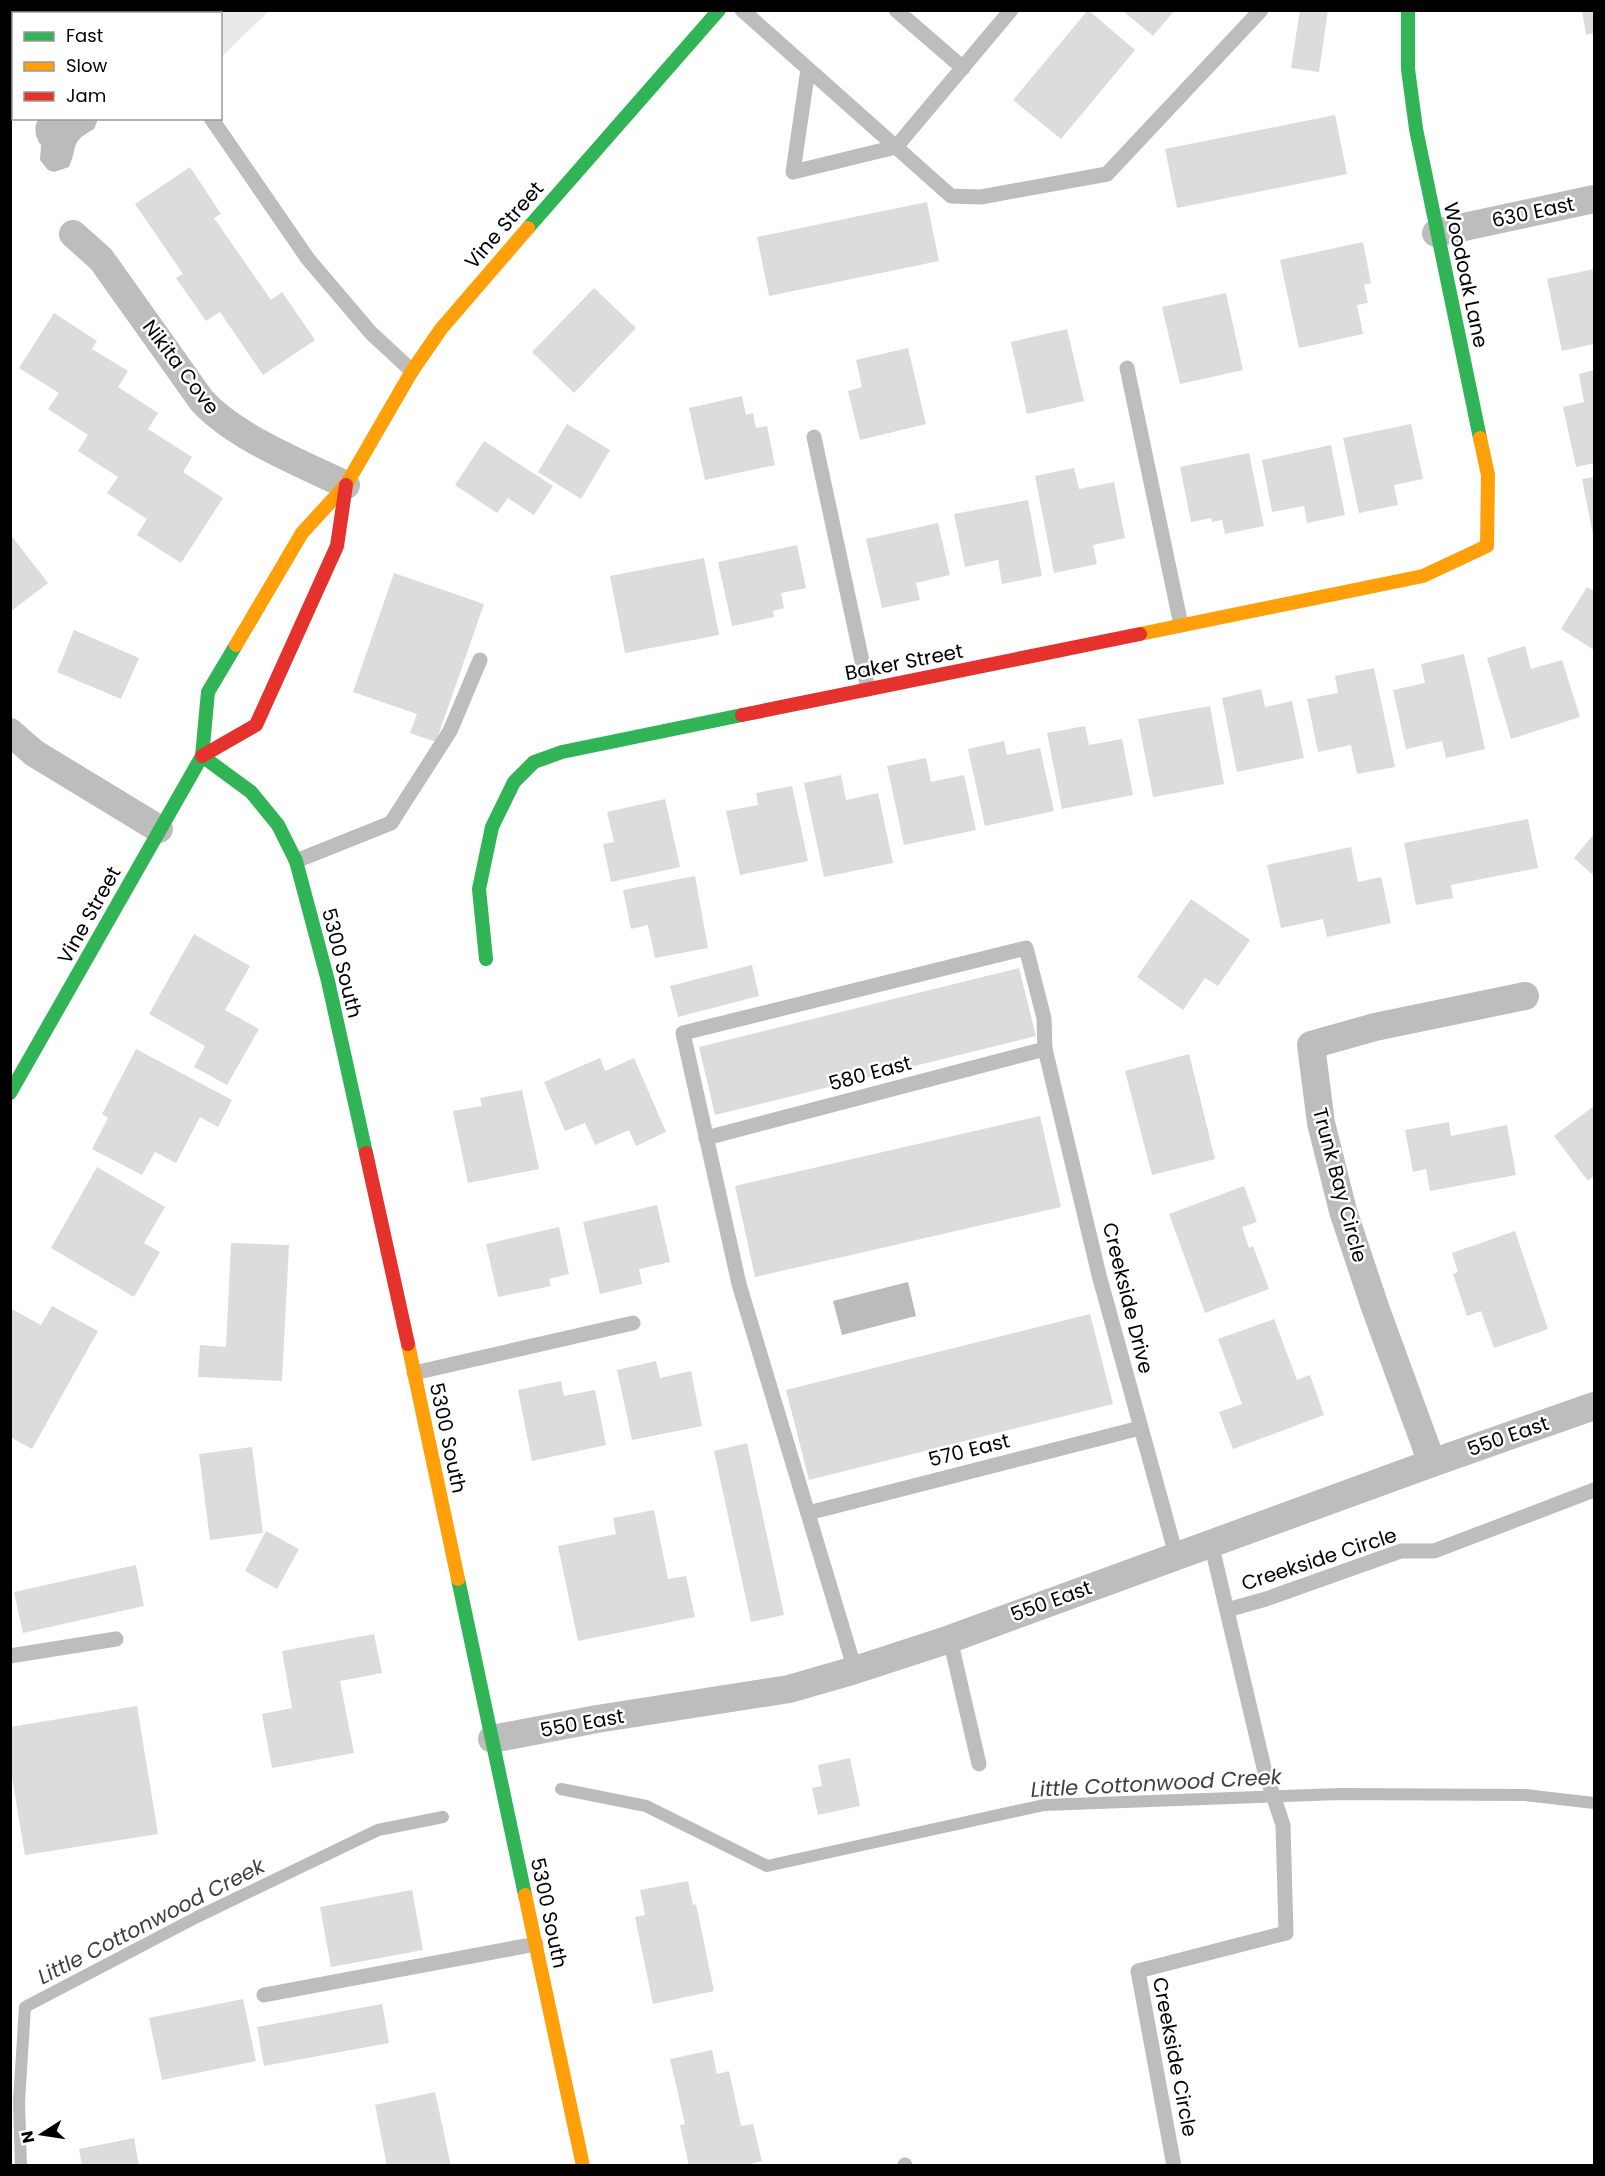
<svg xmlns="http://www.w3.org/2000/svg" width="1605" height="2176" viewBox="0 0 1605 2176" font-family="Poppins,sans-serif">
  <rect width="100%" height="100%" fill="#fff"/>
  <path fill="#e9e9e9" d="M164,11H269L221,57L220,14L167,13Z"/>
  <g fill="#bbb">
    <path d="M39,118H98V119L94,129C69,143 79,144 69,167L54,172L48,170L40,160L41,145C35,138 33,126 39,118Z"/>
    <path d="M908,1282L916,1316L842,1335L833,1301Z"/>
  </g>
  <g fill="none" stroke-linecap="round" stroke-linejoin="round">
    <g stroke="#bbb" stroke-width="12">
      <path d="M561,1789L646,1806L767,1866L1044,1805L1340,1794L1525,1795L1594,1803"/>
      <path d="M21,2166L19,2102L25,2007L197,1917L378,1830L443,1817"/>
    </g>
  </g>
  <g fill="#dcdcdc">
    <path d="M1088,10L1135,50L1061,139L1013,100Z"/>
    <path d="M1122,10H1175L1153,36Z"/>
    <path d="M1300,10H1328L1319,72L1291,68Z"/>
    <path d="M1582,10H1594V33L1586,35Z"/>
    <path d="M14,38V64L10,59V40Z"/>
    <path d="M1335,115L1347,174L1177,208L1165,149Z"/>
    <path d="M190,167L221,214L214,218L271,300L282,292L315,340L263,375L220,312L206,321L176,278L183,274L135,204Z"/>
    <path d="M927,202L939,261L769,296L757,237Z"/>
    <path d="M1363,242L1371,283L1364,285L1368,303L1357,305L1363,334L1299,348L1280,260Z"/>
    <path d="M1594,269V344L1562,351L1547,279Z"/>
    <path d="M594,288L636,328L574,393L532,352Z"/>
    <path d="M1226,293L1243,370L1180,384L1162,307Z"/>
    <path d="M54,313L97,341L92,349L128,371L118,387L158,413L148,429L192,457L183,472L223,498L181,563L137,535L147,519L107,493L118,477L78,451L88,435L48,409L59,393L19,368Z"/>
    <path d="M1067,329L1084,401L1027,414L1011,342Z"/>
    <path d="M908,348L926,424L860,440L848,391L862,387L856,360Z"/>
    <path d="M1594,370V463L1576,467L1563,407L1584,402L1579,374Z"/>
    <path d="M742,396L746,415L753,413L756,428L767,426L775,465L705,480L689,408Z"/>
    <path d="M567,424L610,450L581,499L538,472Z"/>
    <path d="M1411,424L1423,479L1394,485L1398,505L1359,513L1343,438Z"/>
    <path d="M484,441L553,486L534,515L508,498L497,513L455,485Z"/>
    <path d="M1331,445L1345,515L1307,523L1304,506L1272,512L1262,460Z"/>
    <path d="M1249,453L1264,526L1225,534L1222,520L1212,522L1211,518L1191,522L1180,467Z"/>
    <path d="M1074,468L1079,489L1114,482L1125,538L1093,545L1097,564L1054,573L1035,476Z"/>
    <path d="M1594,477V535H1593L1582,479Z"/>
    <path d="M1028,500L1042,576L1002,584L998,560L965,567L954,514Z"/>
    <path d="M938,523L950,575L916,583L920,600L882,608L866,539Z"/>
    <path d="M10,534L48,583L10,612Z"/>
    <path d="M797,545L806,588L781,593L784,608L773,611L774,617L732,626L718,562Z"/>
    <path d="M704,558L719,635L625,653L610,576Z"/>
    <path d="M394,573L484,604L436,742L410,733L417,714L353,692Z"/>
    <path d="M1587,587L1594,591V650L1561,629Z"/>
    <path d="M74,630L139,658L121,699L57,672Z"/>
    <path d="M1525,646L1531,669L1562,660L1580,717L1511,739L1487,658Z"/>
    <path d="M1464,654L1485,749L1446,758L1442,741L1406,749L1393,690L1425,683L1421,664Z"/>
    <path d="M1374,668L1395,767L1357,774L1351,745L1318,752L1307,699L1338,693L1335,676Z"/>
    <path d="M1261,689L1265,707L1292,701L1304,758L1237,772L1222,698Z"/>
    <path d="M1210,706L1224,784L1153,797L1138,719Z"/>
    <path d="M1085,726L1089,745L1122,739L1133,795L1062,809L1047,733Z"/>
    <path d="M1004,741L1007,755L1040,748L1054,811L985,826L968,749Z"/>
    <path d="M926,758L931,782L964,775L976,830L904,845L887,766Z"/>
    <path d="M841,775L846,800L878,793L893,863L824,877L804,783Z"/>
    <path d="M792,786L808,861L740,875L726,811L758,805L756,793Z"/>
    <path d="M665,799L680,867L611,882L603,844L614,842L607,812Z"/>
    <path d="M1528,819L1538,868L1451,885L1453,898L1416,905L1404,843Z"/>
    <path d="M1594,834V876L1574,858Z"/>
    <path d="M1351,847L1358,882L1381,877L1391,923L1327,937L1323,919L1281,928L1267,865Z"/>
    <path d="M695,876L708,948L655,958L648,925L631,929L623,890Z"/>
    <path d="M1191,899L1250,940L1218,986L1205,978L1183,1010L1137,977Z"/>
    <path d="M194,934L250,966L225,1010L259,1029L227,1085L194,1067L205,1046L149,1014Z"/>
    <path d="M752,965L759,996L678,1017L670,986Z"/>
    <path d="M1019,968L1036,1036L715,1115L699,1047Z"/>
    <path d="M136,1049L232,1100L218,1127L200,1117L176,1163L155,1152L142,1175L92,1149L108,1118L102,1114Z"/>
    <path d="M1189,1054L1215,1159L1152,1175L1125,1071Z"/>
    <path d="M600,1058L605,1071L634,1058L666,1132L636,1146L629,1130L595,1145L585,1123L565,1131L544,1082Z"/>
    <path d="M522,1090L539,1169L468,1183L453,1111L482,1106L480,1098Z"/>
    <path d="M1594,1106V1176L1588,1181L1554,1136Z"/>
    <path d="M1040,1116L1061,1207L755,1277L735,1186Z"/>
    <path d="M1449,1122L1451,1136L1507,1125L1516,1175L1430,1191L1426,1169L1413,1172L1405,1130Z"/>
    <path d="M97,1167L165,1207L144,1243L160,1252L134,1297L51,1248Z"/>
    <path d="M1244,1186L1257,1222L1242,1227L1249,1248L1253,1246L1269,1289L1205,1313L1169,1214Z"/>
    <path d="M657,1205L670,1262L639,1269L642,1284L600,1294L583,1222Z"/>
    <path d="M559,1227L569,1274L549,1279L551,1286L498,1297L486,1244Z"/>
    <path d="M1515,1231L1548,1329L1494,1348L1481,1311L1467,1316L1453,1274L1458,1272L1452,1253Z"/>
    <path d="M231,1243L289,1245L282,1381L198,1377L200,1345L226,1347Z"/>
    <path d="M52,1306L98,1331L32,1449L10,1437V1308L41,1325Z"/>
    <path d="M1090,1314L1113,1404L809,1480L786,1390Z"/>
    <path d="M1274,1319L1297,1380L1310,1375L1324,1415L1233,1449L1219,1412L1242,1404L1218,1339Z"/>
    <path d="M656,1361L660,1378L691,1371L702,1426L632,1440L617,1370Z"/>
    <path d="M561,1381L564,1396L595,1390L606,1445L532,1461L518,1390Z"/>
    <path d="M747,1443L784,1615L751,1622L714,1451Z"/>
    <path d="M252,1447L263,1533L210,1540L199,1454Z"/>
    <path d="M654,1510L668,1579L686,1576L695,1617L578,1641L558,1546L616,1534L613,1518Z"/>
    <path d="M266,1531L299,1549L277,1589L245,1571Z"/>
    <path d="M136,1565L144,1606L23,1633L14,1592Z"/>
    <path d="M374,1634L382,1673L340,1681L354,1753L272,1768L262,1714L292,1708L282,1651Z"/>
    <path d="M137,1706L158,1834L25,1855L10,1766V1727Z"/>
    <path d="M850,1758L860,1806L818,1815L812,1788L822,1786L818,1765Z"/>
    <path d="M688,1881L693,1905L696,1904L714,1991L653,2004L635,1917L645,1915L640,1890Z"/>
    <path d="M412,1890L423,1950L331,1967L320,1907Z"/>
    <path d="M243,1999L256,2061L162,2080L149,2018Z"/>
    <path d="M382,2004L389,2043L264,2066L257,2027Z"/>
    <path d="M712,2050L717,2074L729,2071L741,2126L753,2124L762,2161L741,2166H689L680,2125L685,2124L670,2059Z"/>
    <path d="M435,2092L451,2166H387L375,2105Z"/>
    <path d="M134,2138L139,2166H82L79,2149Z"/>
  </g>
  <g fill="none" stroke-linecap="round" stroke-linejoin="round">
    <g stroke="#bdbdbd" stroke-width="15">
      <path d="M137,10L139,14"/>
      <path d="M742,10L951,196L981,197L1107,174L1261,10"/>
      <path d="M896,10L963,68"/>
      <path d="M808,69L793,172L896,147L1011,10"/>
      <path d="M211,118L308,259L371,333L412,371"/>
      <path d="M1127,368L1181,625"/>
      <path d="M814,437L868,689"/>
      <path d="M296,861L391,823L450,731L480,660"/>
      <path d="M706,1138L1045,1049"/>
      <path d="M414,1373L633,1323"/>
      <path d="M808,1513L1140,1428"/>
      <path d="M1227,1610L1266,1599L1401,1551H1434L1594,1490"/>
      <path d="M950,1639L979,1764"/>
      <path d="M10,1656L116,1639"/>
      <path d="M855,1670L739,1284L683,1033L1026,948L1044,1018L1045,1049L1099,1275L1176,1555"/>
      <path d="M264,1995L536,1944"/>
      <path d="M905,2165V2166"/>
      <path d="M1174,2166L1138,1971L1286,1933L1283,1825L1264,1768L1211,1543"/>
    </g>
    <g stroke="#bdbdbd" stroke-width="28">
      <path d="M1436,233L1594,199"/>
      <path d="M73,234L101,259L202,401C236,438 301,463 346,485"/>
      <path d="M10,732L34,753L159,829"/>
      <path d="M1432,1463L1375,1307L1343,1211L1321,1123L1311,1045L1375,1027L1525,996"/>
      <path d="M492,1739L597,1719L789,1689L855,1670L950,1639L1432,1463L1594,1406"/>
    </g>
    <g stroke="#30b455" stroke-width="14">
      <path d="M1408,10V69L1416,129L1480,438"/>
      <path d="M528,228L719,10"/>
      <path d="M202,756L251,792L278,825L296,861L328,981L366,1153"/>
      <path d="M486,959L479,889L492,827L514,782L534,762L562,752L742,715"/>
      <path d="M10,1093L202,756L208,692L236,645"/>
      <path d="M458,1579L525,1895"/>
    </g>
    <g stroke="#ff9f0a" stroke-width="14">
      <path d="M1140,634L1423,576L1487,546L1488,475L1480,438"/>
      <path d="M236,645L302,533L346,485L412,371L441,329L528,228"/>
      <path d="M408,1344L458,1579"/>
      <path d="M525,1895L583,2166"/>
    </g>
    <g stroke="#e5322d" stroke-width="14">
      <path d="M742,715L1140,634"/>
      <path d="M202,756L256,725L337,546L346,485"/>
      <path d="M366,1153L408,1344"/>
    </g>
  </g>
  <g text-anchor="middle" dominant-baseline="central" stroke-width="5" stroke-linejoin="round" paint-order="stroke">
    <g font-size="20" fill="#000" stroke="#fff">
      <text transform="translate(1533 212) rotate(-12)">630 East</text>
      <text transform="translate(504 225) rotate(-49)">Vine Street</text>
      <text transform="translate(1466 275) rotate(78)">Woodoak Lane</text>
      <text transform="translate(181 367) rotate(53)">Nikita Cove</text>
      <text transform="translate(904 662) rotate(-11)">Baker Street</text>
      <text transform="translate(89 915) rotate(-61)">Vine Street</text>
      <text transform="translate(342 963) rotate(76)">5300 South</text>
      <text transform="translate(870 1073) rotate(-15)">580 East</text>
      <text transform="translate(1340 1185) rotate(75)">Trunk Bay Circle</text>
      <text transform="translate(1128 1298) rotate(76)">Creekside Drive</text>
      <text transform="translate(1508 1436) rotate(-19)">550 East</text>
      <text transform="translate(448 1438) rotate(78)">5300 South</text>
      <text transform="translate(969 1450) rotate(-14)">570 East</text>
      <text transform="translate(1319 1559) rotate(-18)">Creekside Circle</text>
      <text transform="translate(1051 1601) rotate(-20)">550 East</text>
      <text transform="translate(582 1723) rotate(-10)">550 East</text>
      <text transform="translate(549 1913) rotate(78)">5300 South</text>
      <text transform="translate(1175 2057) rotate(79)">Creekside Circle</text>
    </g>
    <g font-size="21" font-style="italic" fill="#3f3f3f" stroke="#fff">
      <text transform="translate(1156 1783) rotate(-3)">Little Cottonwood Creek</text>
      <text transform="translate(151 1921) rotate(-27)">Little Cottonwood Creek</text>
    </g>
  </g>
  <rect width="1605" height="2176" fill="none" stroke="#000000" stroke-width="24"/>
  <rect x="12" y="12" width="210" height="108" fill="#ffffff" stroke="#999999" stroke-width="1.5"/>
  <rect x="24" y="32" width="30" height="9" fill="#30b455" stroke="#999999" stroke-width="1.5"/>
  <text x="66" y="42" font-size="18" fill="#000000">Fast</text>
  <rect x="24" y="62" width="30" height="9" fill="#ff9f0a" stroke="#999999" stroke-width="1.5"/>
  <text x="66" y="72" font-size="18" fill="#000000">Slow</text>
  <rect x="24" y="92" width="30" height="9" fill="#e5322d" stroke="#999999" stroke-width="1.5"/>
  <text x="66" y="102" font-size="18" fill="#000000">Jam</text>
  <g transform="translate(42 2134) rotate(258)" stroke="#ffffff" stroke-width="4.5" paint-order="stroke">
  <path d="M0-4.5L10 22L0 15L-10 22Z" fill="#000000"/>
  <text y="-9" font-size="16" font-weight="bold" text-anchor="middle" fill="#000000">N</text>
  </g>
</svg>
